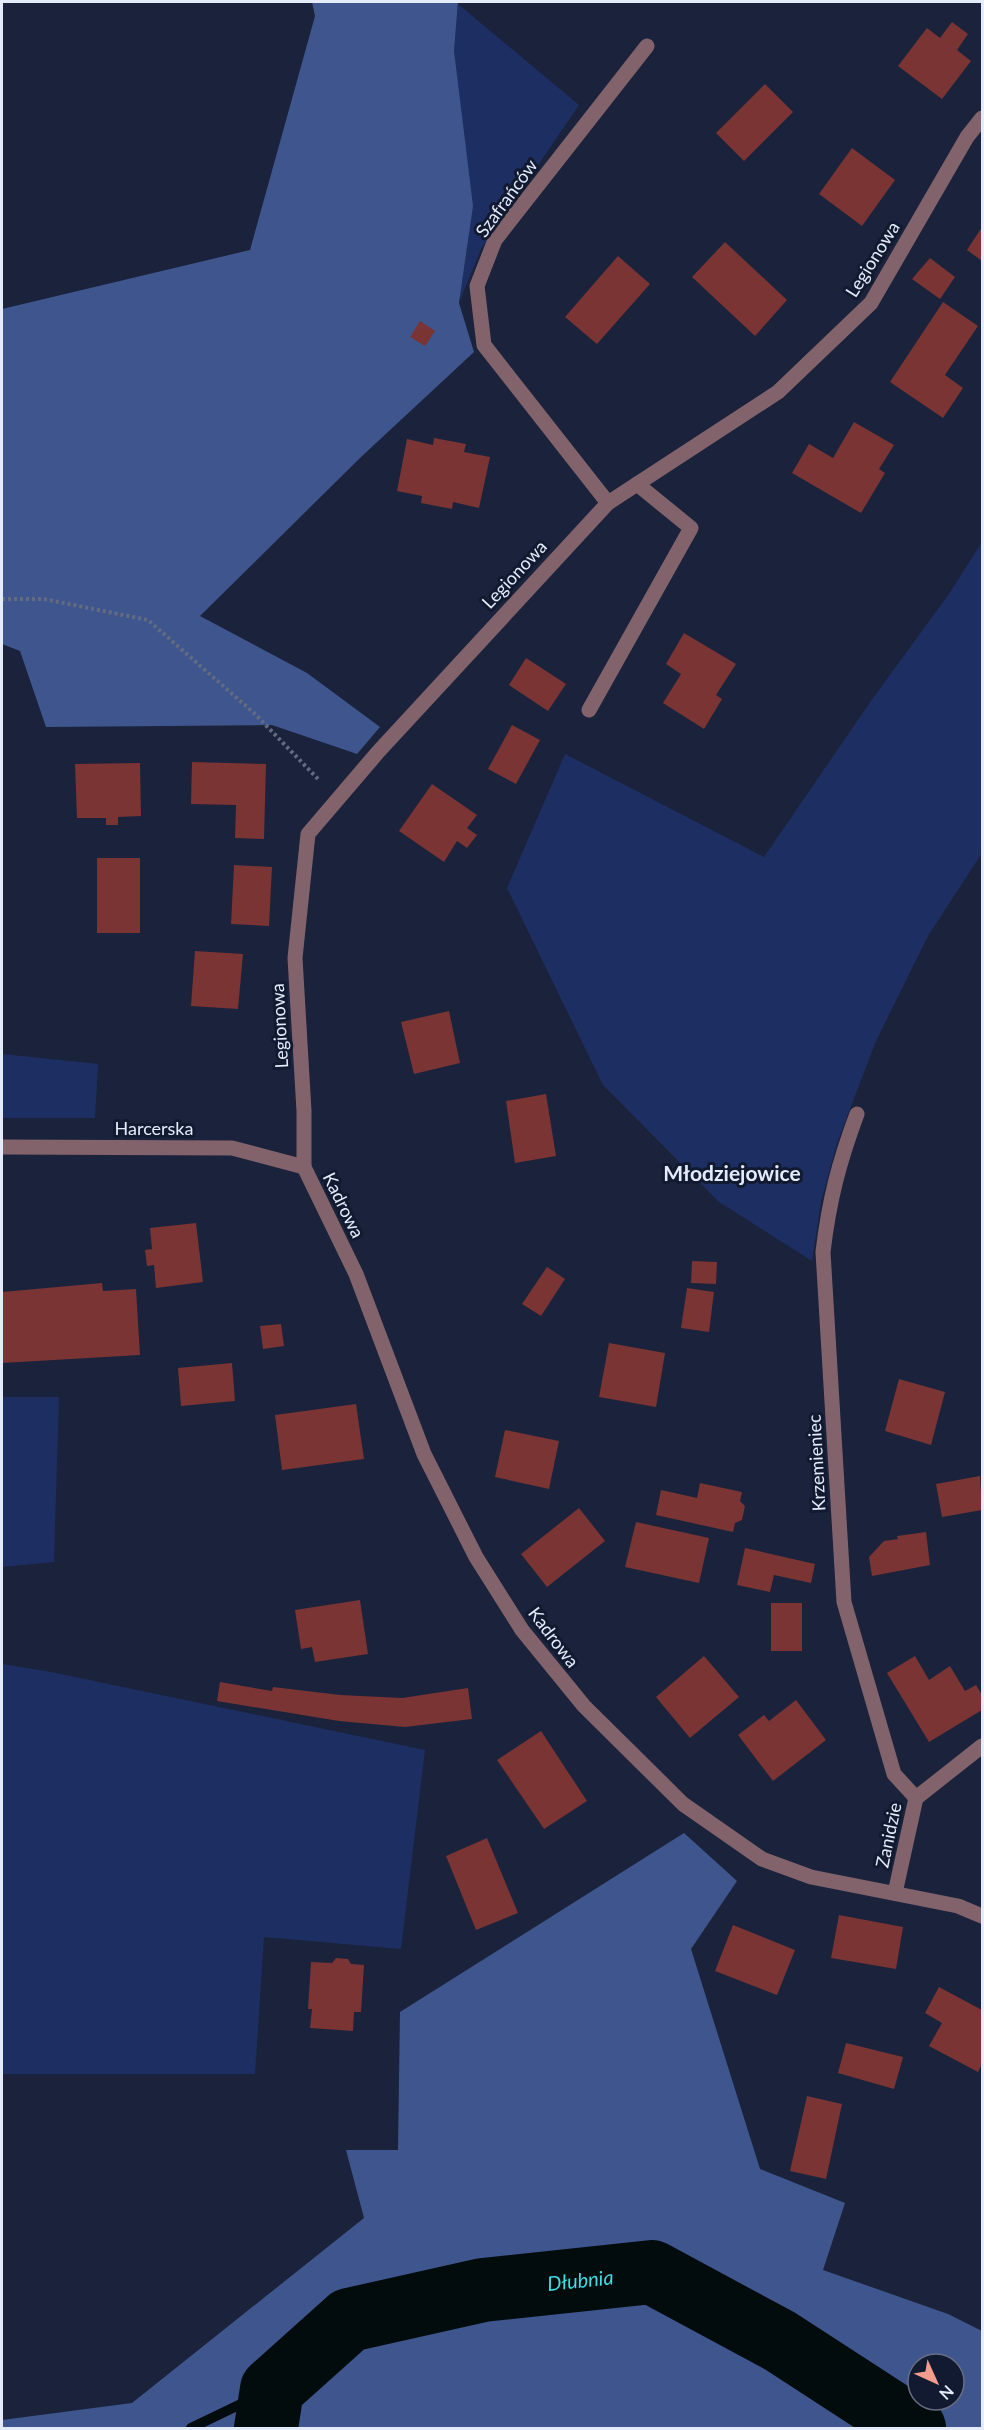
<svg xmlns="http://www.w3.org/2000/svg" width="984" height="2430" viewBox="0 0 984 2430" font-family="Lato,sans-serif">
  <rect width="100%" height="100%" fill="#1a233b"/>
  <g fill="#1d2f62">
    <path d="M458,4L579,105L481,249L459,303L469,234L454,51Z"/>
    <path d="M982,542V853L928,936L876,1041L837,1143L821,1202L812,1261L719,1202L603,1085L507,888L565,754L764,857L873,698L949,594Z"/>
    <path d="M2,1054L98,1064L95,1118H2Z"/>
    <path d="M2,1397H59L54,1562L2,1567Z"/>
    <path d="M2,1664L51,1672L425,1750L401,1949L264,1937L255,2074H2Z"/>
  </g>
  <g fill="#3f558e" fill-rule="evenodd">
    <path d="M312,2H458L454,51L473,206L459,303L474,352L361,457L200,616L307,673L380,727L357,754L272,725L46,727L20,651L2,644V309L250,250L315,16Z"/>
    <path d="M684,1833L737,1881L691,1949L760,2169L845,2203L823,2270L948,2314L982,2331V2428H2V2420L132,2403L364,2218L346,2150H398L400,2012ZM918,2364H954V2400H918Z"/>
  </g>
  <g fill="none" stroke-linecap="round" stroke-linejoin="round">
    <path stroke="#020c0d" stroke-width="10" d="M191,2428L272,2389"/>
    <path stroke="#020c0d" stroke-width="64" id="s1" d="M266,2428L272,2389L349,2320L483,2290L652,2272L780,2341L914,2428"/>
  </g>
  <g fill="#793433">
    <path d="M952,22L968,34L957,50L971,61L942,99L898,66L927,28L940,38Z"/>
    <path d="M765,84L793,112L744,161L716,133Z"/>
    <path d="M852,148L895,180L862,226L819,194Z"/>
    <path d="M982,227V261L967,250Z"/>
    <path d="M725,242L787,300L755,336L692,277Z"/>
    <path d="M618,256L650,284L597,344L565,317Z"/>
    <path d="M930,258L955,277L940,299L912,279Z"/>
    <path d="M943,302L978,326L945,375L963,388L943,418L890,382Z"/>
    <path d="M420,321L435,331L425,346L410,337Z"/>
    <path d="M854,422L894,445L879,469L885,473L861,513L792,473L809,444L833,458Z"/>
    <path d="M434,438L466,444L464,452L490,457L479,508L453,502L452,509L421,503L422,496L397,491L407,439L433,445Z"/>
    <path d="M684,633L736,664L716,695L722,699L704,729L663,703L681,674L666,664Z"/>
    <path d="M526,658L566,684L548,711L509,685Z"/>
    <path d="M512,725L540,740L516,784L488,769Z"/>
    <path d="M192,762L266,764L264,839L235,838L236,805L191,804Z"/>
    <path d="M140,763L141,816L118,817V825H106V818H77L75,764Z"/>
    <path d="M432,784L477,815L467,828L477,835L467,848L457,841L444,862L399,831Z"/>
    <rect x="97" y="858" width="43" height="75"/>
    <path d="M234,865L272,867L269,926L231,924Z"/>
    <path d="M195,951L243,954L238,1009L191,1006Z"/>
    <path d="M449,1011L460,1063L414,1074L401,1022Z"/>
    <path d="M546,1094L556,1156L515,1163L506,1101Z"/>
    <path d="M196,1223L203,1282L156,1288L154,1265L147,1266L145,1250L152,1249L150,1228Z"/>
    <path d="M692,1261L717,1262L716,1284L691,1283Z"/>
    <path d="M547,1267L565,1279L541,1316L522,1304Z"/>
    <path d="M102,1283L103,1291L136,1289L140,1355L2,1363V1292Z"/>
    <path d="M687,1288L714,1292L709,1332L681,1328Z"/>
    <path d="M281,1324L284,1346L263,1349L260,1326Z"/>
    <path d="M609,1343L665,1353L656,1407L599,1397Z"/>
    <path d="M232,1363L235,1401L181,1406L178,1368Z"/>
    <path d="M899,1379L945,1392L931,1445L885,1431Z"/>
    <path d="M356,1404L364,1459L282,1470L275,1415Z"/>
    <path d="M505,1430L559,1441L549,1489L495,1477Z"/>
    <path d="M980,1476L982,1510L942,1517L936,1484Z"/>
    <path d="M700,1483L742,1492L740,1501L745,1506L742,1520L735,1523L733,1532L656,1515L661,1490L697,1498Z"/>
    <path d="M579,1508L605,1541L547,1587L521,1554Z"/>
    <path d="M636,1522L709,1538L699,1583L625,1567Z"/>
    <path d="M926,1532L930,1565L872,1576L869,1557L884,1541L898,1539L897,1536Z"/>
    <path d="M745,1548L815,1564L811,1583L774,1575L770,1592L737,1585Z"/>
    <path d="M360,1600L368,1654L315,1662L312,1647L301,1649L295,1610Z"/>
    <rect x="771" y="1603" width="31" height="48"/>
    <path d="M704,1656L739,1697L690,1738L656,1697Z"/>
    <path d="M915,1656L929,1680L950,1666L965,1691L976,1685L982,1695V1710L929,1742L887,1673Z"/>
    <path d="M220,1682L272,1691L273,1687L340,1695L402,1698L468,1688L472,1719L405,1727L339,1721L217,1701Z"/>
    <path d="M796,1700L826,1740L773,1781L738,1735L764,1715L769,1721Z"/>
    <path d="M541,1731L587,1801L544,1829L497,1760Z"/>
    <path d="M487,1838L518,1913L476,1930L446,1856Z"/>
    <path d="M839,1915L903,1927L896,1969L831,1958Z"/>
    <path d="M733,1925L795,1950L777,1995L715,1971Z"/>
    <path d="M336,1958L348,1959L351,1964L364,1965L361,2012H354L353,2031L310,2028L312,2009H308L311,1962L332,1963Z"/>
    <path d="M939,1987L982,2010V2064L978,2072L929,2046L942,2023L925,2013Z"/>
    <path d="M846,2043L903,2057L894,2089L838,2073Z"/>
    <path d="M807,2096L842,2104L826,2179L790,2171Z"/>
  </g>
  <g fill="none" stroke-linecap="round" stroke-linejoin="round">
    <path stroke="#626b80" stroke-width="4" stroke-dasharray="3 3" stroke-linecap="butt" d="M2,599H44L148,620L254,713L319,780"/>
    <g stroke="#83636b" stroke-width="15">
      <path d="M982,118L967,137L871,303L778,392L608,503L378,752L308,834L295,958L304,1111V1167L356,1274L424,1454L476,1557L522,1630L584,1706L683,1804L762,1859L811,1877L958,1906L982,1916"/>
      <path d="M608,503L484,345L477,286L495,240L647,46"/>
      <path d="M589,710L691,528L637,484"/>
      <path d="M857,1114C839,1162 829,1201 823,1252L844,1602L894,1774L916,1798"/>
      <path d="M2,1147L232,1148L304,1167"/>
      <path d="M895,1893L916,1798L982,1746"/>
    </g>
  </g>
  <g text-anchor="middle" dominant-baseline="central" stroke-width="6" stroke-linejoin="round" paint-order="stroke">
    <g font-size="18" fill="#e4ecfc" stroke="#111a30">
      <text transform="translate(506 198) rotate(-54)">Szafrańców</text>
      <text transform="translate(872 259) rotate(-58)">Legionowa</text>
      <text transform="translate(514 574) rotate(-47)">Legionowa</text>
      <text transform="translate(279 1026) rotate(-93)">Legionowa</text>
      <text x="154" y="1128">Harcerska</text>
      <text transform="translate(344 1205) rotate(64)">Kadrowa</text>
      <text transform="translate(816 1463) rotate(-93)">Krzemieniec</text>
      <text transform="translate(554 1637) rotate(53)">Kadrowa</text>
      <text transform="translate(888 1835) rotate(-78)">Zanidzie</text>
    </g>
    <g font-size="20" font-style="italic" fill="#40dee5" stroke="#111a30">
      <text stroke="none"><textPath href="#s1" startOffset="378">Dłubnia</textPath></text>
    </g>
    <g font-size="21" font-weight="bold" fill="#e4ecfc" stroke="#111a30">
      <text x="732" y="1172">Młodziejowice</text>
    </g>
  </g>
  <rect width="984" height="2430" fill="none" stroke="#e4ecfc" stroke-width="6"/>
  <g transform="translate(936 2382) rotate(135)"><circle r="28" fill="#111a30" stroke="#656e82" stroke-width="1.5"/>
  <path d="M0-4.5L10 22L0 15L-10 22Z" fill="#f59d8d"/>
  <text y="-9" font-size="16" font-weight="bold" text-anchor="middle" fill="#e4ecfc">N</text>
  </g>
</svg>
